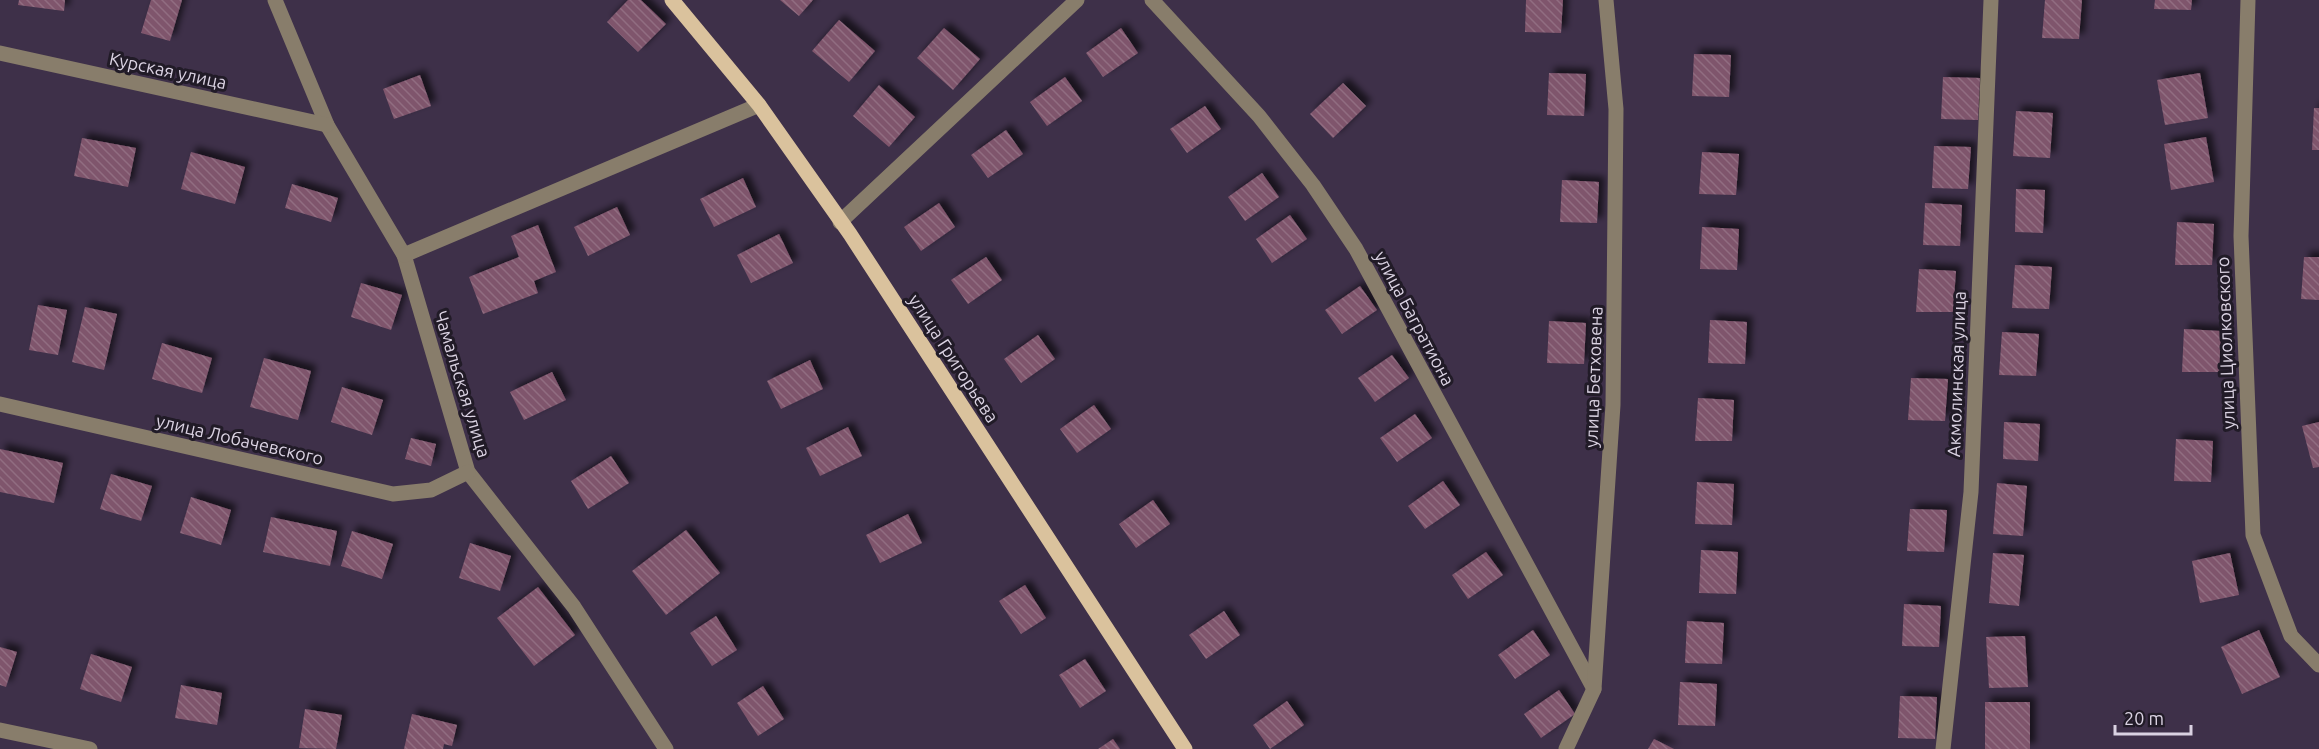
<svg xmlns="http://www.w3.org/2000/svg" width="2319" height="749" viewBox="0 0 2319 749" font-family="Ubuntu,sans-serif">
  <defs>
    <pattern id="building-back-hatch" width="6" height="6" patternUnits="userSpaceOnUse" patternTransform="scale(1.5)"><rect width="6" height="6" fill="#7f556c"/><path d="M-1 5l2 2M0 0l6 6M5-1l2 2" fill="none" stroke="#916d81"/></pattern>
    <filter id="shadow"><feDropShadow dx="5.5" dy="-5.5" stdDeviation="3" flood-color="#0009"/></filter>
  </defs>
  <rect width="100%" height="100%" fill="#3e3049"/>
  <g fill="url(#building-back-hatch)" filter="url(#shadow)">
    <path d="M19,0H65L64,11L18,5Z"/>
    <path d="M151,0H182L170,41L141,33Z"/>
    <path d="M628,0H641L666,24L638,52L607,22Z"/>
    <path d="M780,0H813L799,16Z"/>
    <path d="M1526,0H1563L1561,33L1525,32Z"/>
    <path d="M2045,0H2082L2079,39L2042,38Z"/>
    <path d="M2155,0H2192L2191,10L2154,9Z"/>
    <path d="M839,20L875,51L849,82L812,51Z"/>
    <path d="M944,28L980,59L953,90L917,58Z"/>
    <path d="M1121,28L1138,53L1103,77L1086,53Z"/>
    <path d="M1694,54L1731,55L1729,97L1692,96Z"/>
    <path d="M1549,73L1586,74L1584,116L1547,115Z"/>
    <path d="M2200,73L2208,118L2165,125L2157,80Z"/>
    <path d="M420,75L431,106L394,119L383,89Z"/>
    <path d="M1065,77L1082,101L1047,126L1030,102Z"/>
    <path d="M1943,77L1980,78L1978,120L1941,119Z"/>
    <path d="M1343,83L1366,106L1333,138L1310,114Z"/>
    <path d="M879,85L915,117L889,147L853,116Z"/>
    <path d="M1205,106L1221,129L1187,153L1170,129Z"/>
    <path d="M2314,108H2319V150H2312Z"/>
    <path d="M2016,111L2053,113L2050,158L2013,156Z"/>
    <path d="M1006,130L1023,154L988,178L971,155Z"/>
    <path d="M2206,137L2214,182L2171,190L2164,144Z"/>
    <path d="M82,138L136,148L128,187L74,176Z"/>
    <path d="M1934,146L1971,147L1968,189L1932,188Z"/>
    <path d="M191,152L245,167L235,204L181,189Z"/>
    <path d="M1702,152L1739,154L1736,195L1699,194Z"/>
    <path d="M1262,173L1279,197L1245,221L1228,197Z"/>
    <path d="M743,178L756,207L714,227L700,199Z"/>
    <path d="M1562,180L1599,182L1597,223L1560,222Z"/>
    <path d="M292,184L338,198L331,222L285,208Z"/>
    <path d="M2016,189L2045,190L2043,233L2015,232Z"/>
    <path d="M939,203L955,227L921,251L904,227Z"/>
    <path d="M1925,203L1962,205L1960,246L1923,245Z"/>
    <path d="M617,207L630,235L588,256L574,227Z"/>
    <path d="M1290,215L1307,239L1272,263L1256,239Z"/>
    <path d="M2177,222L2214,224L2212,265H2175Z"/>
    <path d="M538,225L556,272L534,281L538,293L483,314L469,277L519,257L511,236Z"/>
    <path d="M1702,227L1739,229L1737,270L1700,269Z"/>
    <path d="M779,234L793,263L751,283L737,255Z"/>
    <path d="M986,257L1002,280L968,304L951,280Z"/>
    <path d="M2304,257H2319V300L2301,299Z"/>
    <path d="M2015,265L2052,267L2049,309L2012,308Z"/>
    <path d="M1919,269L1956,271L1953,312H1916Z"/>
    <path d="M361,283L402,295L391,330L351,317Z"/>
    <path d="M1360,286L1377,310L1342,334L1325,310Z"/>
    <path d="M38,305L67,310L58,355L29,350Z"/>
    <path d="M85,307L117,314L104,370L72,362Z"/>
    <path d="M1710,320L1747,322L1745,364L1708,363Z"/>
    <path d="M1549,321L1586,323L1584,364L1547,363Z"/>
    <path d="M2184,329L2221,331L2219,372H2182Z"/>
    <path d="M2002,332L2039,334L2036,376L1999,375Z"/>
    <path d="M1038,335L1055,359L1021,383L1004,359Z"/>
    <path d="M162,343L212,358L202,393L152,379Z"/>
    <path d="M1392,355L1409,378L1375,402L1358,378Z"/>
    <path d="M264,358L311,371L298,420L250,407Z"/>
    <path d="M810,360L823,389L781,409L767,381Z"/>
    <path d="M552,372L566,400L524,420L510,392Z"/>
    <path d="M1911,378L1948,379L1945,421L1908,420Z"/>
    <path d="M342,387L383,400L372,435L331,422Z"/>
    <path d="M1698,398L1734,400L1732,441H1695Z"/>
    <path d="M1094,405L1111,429L1077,453L1060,429Z"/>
    <path d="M1415,414L1432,438L1397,462L1380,438Z"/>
    <path d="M2004,422L2040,424L2038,461L2003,459Z"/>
    <path d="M2319,422V467L2313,468L2302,426Z"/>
    <path d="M848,427L862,456L820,476L806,448Z"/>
    <path d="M411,438L436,444L431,466L405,459Z"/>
    <path d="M2176,439L2213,441L2211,482L2174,481Z"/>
    <path d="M0,449L63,463L54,503L0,492Z"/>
    <path d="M611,456L629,483L588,509L571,481Z"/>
    <path d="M111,474L152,486L141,521L100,509Z"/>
    <path d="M1443,481L1460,505L1425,529L1408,506Z"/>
    <path d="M1697,482L1734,484L1732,525L1695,524Z"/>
    <path d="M1997,483L2027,486L2023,536L1993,534Z"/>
    <path d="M191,497L231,510L221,545L180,533Z"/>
    <path d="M1153,500L1170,524L1136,548L1119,524Z"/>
    <path d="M1910,509L1947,510L1944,552L1907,551Z"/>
    <path d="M908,514L922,543L880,563L866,535Z"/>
    <path d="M271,517L337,531L330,566L263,552Z"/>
    <path d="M686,530L720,573L666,615L632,571Z"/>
    <path d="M352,531L393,544L382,579L341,566Z"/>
    <path d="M470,543L511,556L500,591L459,578Z"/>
    <path d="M1701,550L1738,552L1736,594L1699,593Z"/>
    <path d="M1486,552L1503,575L1468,599L1452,575Z"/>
    <path d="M1993,553L2024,555L2019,606L1989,603Z"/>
    <path d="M2230,553L2239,595L2200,603L2192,561Z"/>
    <path d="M1025,585L1046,618L1021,634L999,601Z"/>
    <path d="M538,587L575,635L534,666L497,618Z"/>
    <path d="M1904,604L1941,606L1939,647L1902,646Z"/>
    <path d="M1224,611L1240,635L1206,659L1189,635Z"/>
    <path d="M716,616L737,650L712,666L690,633Z"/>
    <path d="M1687,621L1724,623L1722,664L1685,663Z"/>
    <path d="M1533,630L1550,655L1515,679L1498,655Z"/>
    <path d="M2259,630L2280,677L2242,694L2221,647Z"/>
    <path d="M2025,636L2028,687L1989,688L1986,637Z"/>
    <path d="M0,647L17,652L6,687L0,685Z"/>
    <path d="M91,654L132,667L121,702L80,689Z"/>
    <path d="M1085,659L1106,691L1080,708L1059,675Z"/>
    <path d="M1680,682L1717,684L1715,726L1678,725Z"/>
    <path d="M181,685L222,693L217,725L175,718Z"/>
    <path d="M763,686L784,719L758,736L737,703Z"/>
    <path d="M1559,690L1575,714L1541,738L1524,714Z"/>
    <path d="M1900,696L1937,697L1935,739L1898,738Z"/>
    <path d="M1287,701L1304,725L1270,749L1253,725Z"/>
    <rect x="1985" y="702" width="45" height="47"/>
    <path d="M305,709L342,715L336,749L299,748Z"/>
    <path d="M412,714L457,725L452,746L444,744L443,749H404Z"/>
    <path d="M1113,739L1120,749H1098Z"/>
    <path d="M1654,739L1674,749H1648Z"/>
  </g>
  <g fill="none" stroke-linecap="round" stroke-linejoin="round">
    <g stroke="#887d6b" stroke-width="15">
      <path d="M275,0L327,125L404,255L468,472L574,607L666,749"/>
      <path d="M1152,0L1259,116L1313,185L1356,249L1594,689"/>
      <path d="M2248,0L2241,236L2253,535L2291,636L2319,665"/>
      <path d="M0,53L327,125"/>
      <path d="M840,222L1077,0"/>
      <path d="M404,255L759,105"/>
      <path d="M0,404L393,494L431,490L468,472"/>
      <path d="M0,730L90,749"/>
      <path d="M1566,749L1594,689L1613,405L1616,109L1606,0"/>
      <path d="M1943,749L1971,492L1991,0"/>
    </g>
    <path stroke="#dac29d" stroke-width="15" d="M672,0L759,105L850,234L1185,749"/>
  </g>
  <g text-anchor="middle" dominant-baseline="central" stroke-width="6" stroke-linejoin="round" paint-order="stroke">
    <g font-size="18" fill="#dad2e2" stroke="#211b27">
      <text transform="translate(168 70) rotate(12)">Курская улица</text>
      <text transform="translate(1415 318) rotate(62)">улица Багратиона</text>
      <text transform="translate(2225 343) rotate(-92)">улица Циолковского</text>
      <text transform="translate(954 358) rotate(57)">улица Григорьева</text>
      <text transform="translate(1956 374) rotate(-88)">Акмолинская улица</text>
      <text transform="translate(1593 377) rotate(-88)">улица Бетховена</text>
      <text transform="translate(463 384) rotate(73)">Чамальская улица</text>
      <text transform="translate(240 439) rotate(13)">улица Лобачевского</text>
    </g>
  </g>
  <path d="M2115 725v9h76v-9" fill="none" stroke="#dad2e2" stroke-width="3"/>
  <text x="2124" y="725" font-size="18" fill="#dad2e2" stroke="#211b27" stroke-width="4.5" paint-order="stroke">20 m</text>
</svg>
